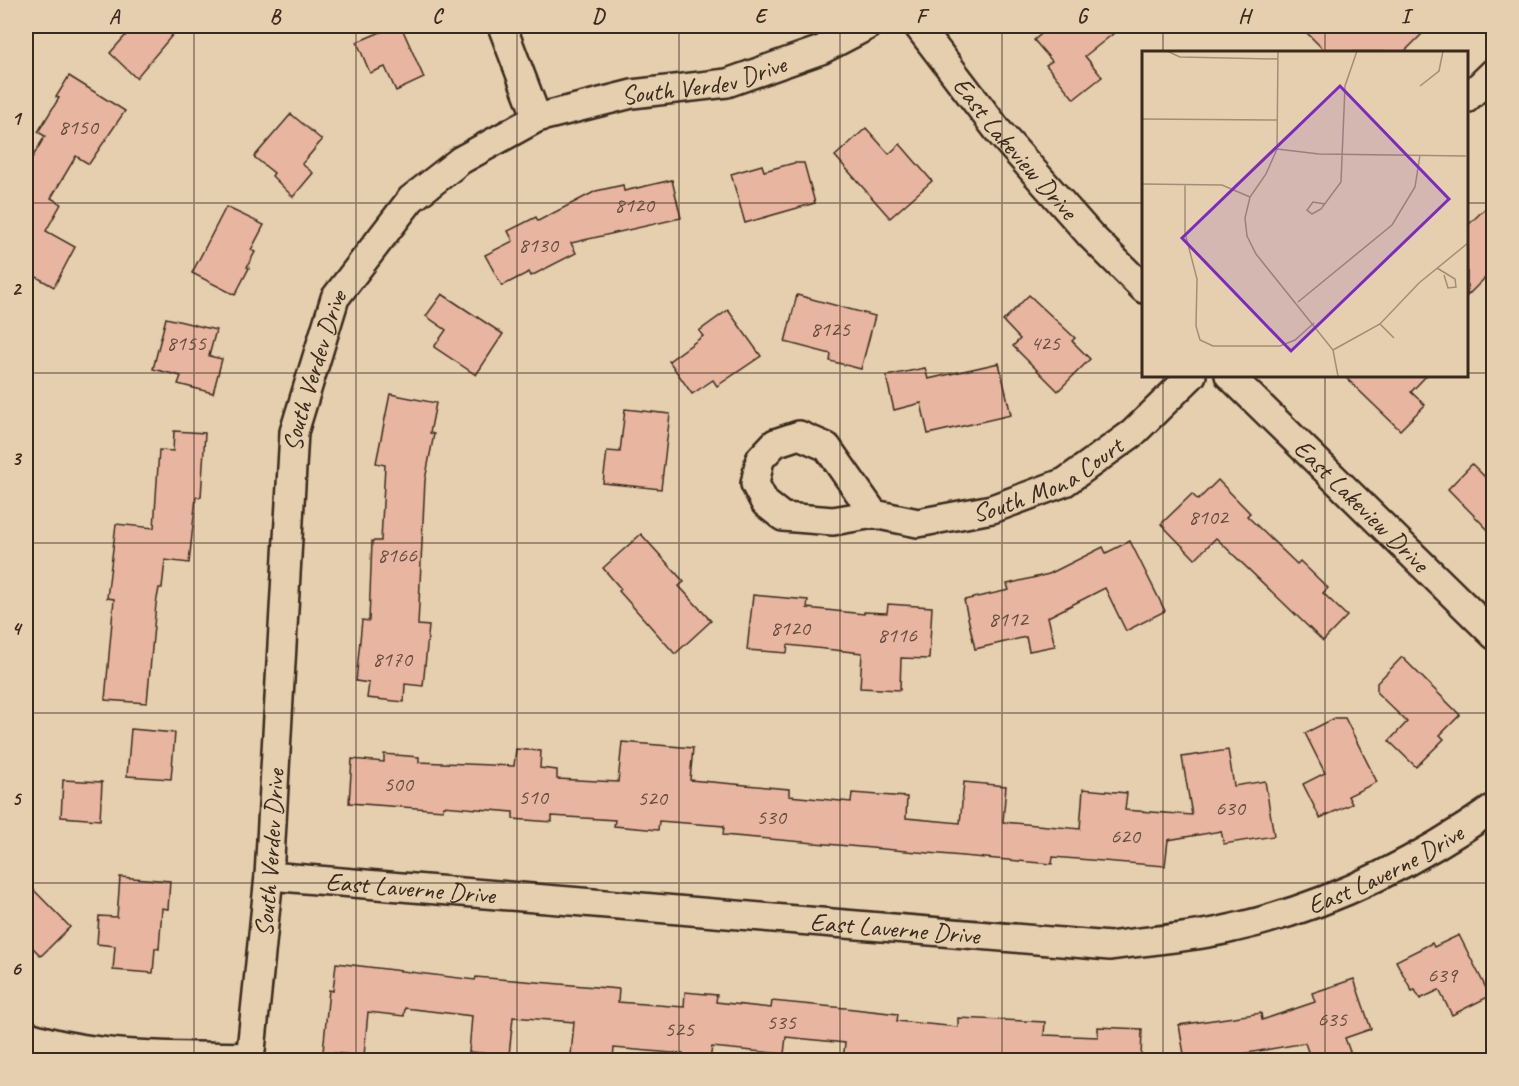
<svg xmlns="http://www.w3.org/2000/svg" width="1519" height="1086" viewBox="0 0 1519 1086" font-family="Caveat,sans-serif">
  <rect width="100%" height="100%" fill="#e6cfaf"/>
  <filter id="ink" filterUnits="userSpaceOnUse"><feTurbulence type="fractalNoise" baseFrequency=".0167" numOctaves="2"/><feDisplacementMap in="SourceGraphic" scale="12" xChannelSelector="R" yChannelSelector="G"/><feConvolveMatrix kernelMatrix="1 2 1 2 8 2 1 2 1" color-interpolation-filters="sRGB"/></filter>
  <g filter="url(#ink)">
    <g fill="#e8b5a0" stroke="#3b2a1e" stroke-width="1.5">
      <path d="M134,26H180L136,78L110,53Z"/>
      <path d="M395,26H401L424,78L396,91L385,67L370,73L357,42Z"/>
      <path d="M1051,26H1123L1085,56L1102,77L1074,99L1046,65L1052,61L1034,40Z"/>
      <path d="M1300,26H1430L1404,52H1326Z"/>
      <path d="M69,76L125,111L89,164L76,156L51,198L61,204L46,231L75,247L54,287L26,271V168L45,136L38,132L59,98L56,97Z"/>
      <path d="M291,114L322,140L302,164L313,173L293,197L272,176L274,173L254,157Z"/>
      <path d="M866,128L889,154L900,144L932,181L890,218L835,156Z"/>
      <path d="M794,163H804L815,203L745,223L731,174L762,165L764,171Z"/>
      <path d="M672,180L681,218L571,243L576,253L531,276L529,272L502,286L485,255L513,241L508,231L536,217L538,221L596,191L623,185L624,191Z"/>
      <path d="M1494,200V269L1467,296V226Z"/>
      <path d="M226,207L264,225L251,250L255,252L247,267L249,268L235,295L192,273Z"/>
      <path d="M442,294L503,334L476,375L434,347L446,330L426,316Z"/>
      <path d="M797,295L875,316L861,369L830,361L831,354L785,342Z"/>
      <path d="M1029,295L1075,338L1072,341L1090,359L1058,391L1013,346L1020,339L1003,321Z"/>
      <path d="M728,310L761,356L717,386L713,380L692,394L669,361L703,336L699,331Z"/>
      <path d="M166,318L216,330L209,356L222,359L213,393L178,384L181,376L153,369Z"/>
      <path d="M999,363L1011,415L928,434L921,403L894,410L886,376L925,368L928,379Z"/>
      <path d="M1343,375H1427L1411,392L1425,405L1400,430Z"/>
      <path d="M390,394L436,403L430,433L434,434L425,480L418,625L429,626L423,686L405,684L404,702L367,698L369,683L356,681L362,620L369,621L372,541H381L385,465L376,463Z"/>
      <path d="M625,409L670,414L661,489L603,483L607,451L620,452Z"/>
      <path d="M174,431L205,433L201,497H196L189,563L165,560L162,588H159L156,604L147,703L105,700L114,599L107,598L116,524L154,528L159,450L173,451Z"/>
      <path d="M1472,464L1494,486V536L1448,489Z"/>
      <path d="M1218,480L1250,513L1247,516L1297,564L1300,561L1328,588L1323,593L1347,616L1323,641L1216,538L1195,559L1161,524L1192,494L1198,500Z"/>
      <path d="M641,534L684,582L679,586L711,621L675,654L619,591L621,589L603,568Z"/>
      <path d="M1130,541L1165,611L1126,631L1105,588L1048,617L1055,646L1029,651L1026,637L975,649L964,600L1009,590L1007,584L1049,574L1103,547L1106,553Z"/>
      <path d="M753,595L808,600L807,608L864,614V612L887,613L888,604L932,607L929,659L901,658L900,690L860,688L862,653L788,645L787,653L747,650Z"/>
      <path d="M1402,657L1460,715L1440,735L1444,739L1416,767L1389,741L1407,722L1377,693V683Z"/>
      <path d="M1335,718H1345L1377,782L1348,796L1352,804L1320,818L1303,784L1325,773L1305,733Z"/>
      <path d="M131,729L175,733L171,779L127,776Z"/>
      <path d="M622,742L693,748L690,780L789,789V796L851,802L852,793L907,797L906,818L960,823L964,782L1006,786L1003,822L1080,829L1083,789L1127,793L1125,810L1192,815L1182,757L1228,750L1234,786L1265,781L1274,836L1224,844L1221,831L1168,840L1165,866L1053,857L1052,864L723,835L724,826L659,821L658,830L614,826L615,820L552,816V822L513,819V812L443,806V810L349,803L352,759L384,762V754L419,757V762L514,766L516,749L541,751L540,768L557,770V779L618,782Z"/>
      <path d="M63,780L102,782L100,820L61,817Z"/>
      <path d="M120,877L170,881L168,909L162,908L159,949L155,948L153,973L113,970L115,946L97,944L99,916L117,917Z"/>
      <path d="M26,882L70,927L41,956L26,941Z"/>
      <path d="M1459,935L1490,996L1452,1015L1439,990L1420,999L1415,990L1412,991L1396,961L1432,943L1434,947Z"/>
      <path d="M336,963L475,980L476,977L619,989L618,1002L684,1007L685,992L717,995L716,1002L771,1008L772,1001L845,1008L898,1014L897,1021L958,1027V1018L1045,1022L1044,1035L1098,1037V1027L1142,1029L1141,1060H1049L999,1057L998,1060H915L885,1057V1060H843L845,1043L786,1037L784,1054L712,1047L710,1060H682L683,1054L614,1048L613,1059L571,1055L574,1022L513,1017L509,1055L469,1052L472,1016L405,1008L404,1016L368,1012L364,1056L323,1052L329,990L333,991Z"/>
      <path d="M1354,979L1371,1029L1345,1038L1353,1060H1311L1305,1043L1224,1057L1225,1060H1185L1179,1025L1261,1013L1262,1020L1315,1002L1312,993Z"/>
    </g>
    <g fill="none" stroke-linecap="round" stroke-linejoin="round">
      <defs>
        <g id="street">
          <path d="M502,26L537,118"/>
          <path id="s1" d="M918,26L999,132L1091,236L1144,289"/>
          <path d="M1466,99L1494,72"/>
          <path id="s2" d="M1229,375L1494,635"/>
          <path id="s3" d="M874,514L827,447L799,435L775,443L760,459L755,484L765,503L783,517L833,521L874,514L918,523L992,509L1065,482L1133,433L1192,375"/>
          <path id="s4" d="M269,876L1110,946C1150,940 1193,938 1233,928C1327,907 1415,863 1494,808"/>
          <path d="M26,1035C97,1059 176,1055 250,1057"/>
          <path id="s5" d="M250,1060L269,876L294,432L335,298L411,199L461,160L537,118L632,94L727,83L821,50L867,26"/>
        </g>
      </defs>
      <use href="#street" stroke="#3b2a1e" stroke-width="32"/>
      <use href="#street" stroke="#e6cfaf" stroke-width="27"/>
    </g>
  </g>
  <path fill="none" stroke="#3b2a1e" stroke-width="1.5" stroke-opacity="0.55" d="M194,26V1060M356,26V1060M517,26V1060M679,26V1060M840,26V1060M1002,26V1060M1163,26V52M1325,26V52M26,203H1144M1466,203H1494M26,373H1144M1466,373H1494M1163,375V1060M1325,375V1060M26,543H1494M26,713H1494M26,883H1494"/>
  <g text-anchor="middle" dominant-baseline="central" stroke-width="4.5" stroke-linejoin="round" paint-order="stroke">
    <g font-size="22" fill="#664d3e">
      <text x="78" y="127">8150</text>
      <text x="634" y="205">8120</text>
      <text x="538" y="245">8130</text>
      <text x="830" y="329">8125</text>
      <text x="186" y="343">8155</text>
      <text x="1045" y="343">425</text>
      <text x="1208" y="517">8102</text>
      <text x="397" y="555">8166</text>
      <text x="1008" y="619">8112</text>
      <text x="790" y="628">8120</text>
      <text x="897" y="635">8116</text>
      <text x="392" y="659">8170</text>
      <text x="398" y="784">500</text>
      <text x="533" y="797">510</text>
      <text x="652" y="798">520</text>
      <text x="1230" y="808">630</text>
      <text x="771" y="817">530</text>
      <text x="1125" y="836">620</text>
      <text x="1442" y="975">639</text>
      <text x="1332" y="1019">635</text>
      <text x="781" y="1022">535</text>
      <text x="679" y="1029">525</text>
    </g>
    <g font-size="26" fill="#3b2a1e" stroke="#e6cfaf">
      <text stroke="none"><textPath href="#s5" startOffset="1216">South Verdev Drive</textPath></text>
      <text stroke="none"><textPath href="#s1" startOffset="156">East Lakeview Drive</textPath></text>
      <text stroke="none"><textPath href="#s5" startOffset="694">South Verdev Drive</textPath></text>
      <text stroke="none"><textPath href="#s3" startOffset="504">South Mona Court</textPath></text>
      <text stroke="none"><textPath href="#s2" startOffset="186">East Lakeview Drive</textPath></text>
      <text stroke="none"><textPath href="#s5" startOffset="208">South Verdev Drive</textPath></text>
      <text stroke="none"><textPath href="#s4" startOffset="1132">East Laverne Drive</textPath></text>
      <text stroke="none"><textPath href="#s4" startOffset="142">East Laverne Drive</textPath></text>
      <text stroke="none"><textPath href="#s4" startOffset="628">East Laverne Drive</textPath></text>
    </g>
  </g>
  <g transform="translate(1142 51)">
    <rect width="326" height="326" fill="#e6cfaf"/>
    <path fill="none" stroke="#a28d75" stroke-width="1.5" d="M25,0L38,6L136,8M136,0L135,98L124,123L108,146L103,167L105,185L114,203L191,299L196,325M278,35L297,20L301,0M0,68L136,69M135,98L177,103L324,105M0,133L80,134L108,146M43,133V182L55,228L54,275L58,289L71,295H138L153,289L172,272M183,153L171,151L165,159L170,163L179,158L199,131L203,35L215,0M295,217L313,228L314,236L306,237L302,224M156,251L250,174L273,136L278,104M238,273L252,287M191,299L238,273L277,232L326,192"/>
    <path fill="#7b2cbf" fill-opacity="0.15" stroke="#7b2cbf" stroke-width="3" d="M198,35L307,148L149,300L40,187Z"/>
    <rect width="326" height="326" fill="none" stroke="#3b2a1e" stroke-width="3"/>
  </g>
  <rect width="1519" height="1086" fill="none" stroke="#e6cfaf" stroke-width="66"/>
  <rect x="33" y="33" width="1453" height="1020" fill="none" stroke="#3b2a1e" stroke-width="2"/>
  <g font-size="20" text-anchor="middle" font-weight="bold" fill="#3b2a1e">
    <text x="114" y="23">A</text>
    <text x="275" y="23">B</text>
    <text x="437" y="23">C</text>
    <text x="598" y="23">D</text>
    <text x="760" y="23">E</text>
    <text x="921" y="23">F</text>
    <text x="1082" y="23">G</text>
    <text x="1244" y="23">H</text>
    <text x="1405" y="23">I</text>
    <text x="16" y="125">1</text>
    <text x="16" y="295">2</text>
    <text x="16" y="465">3</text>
    <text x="16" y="635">4</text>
    <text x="16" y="805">5</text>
    <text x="16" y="975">6</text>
  </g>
</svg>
